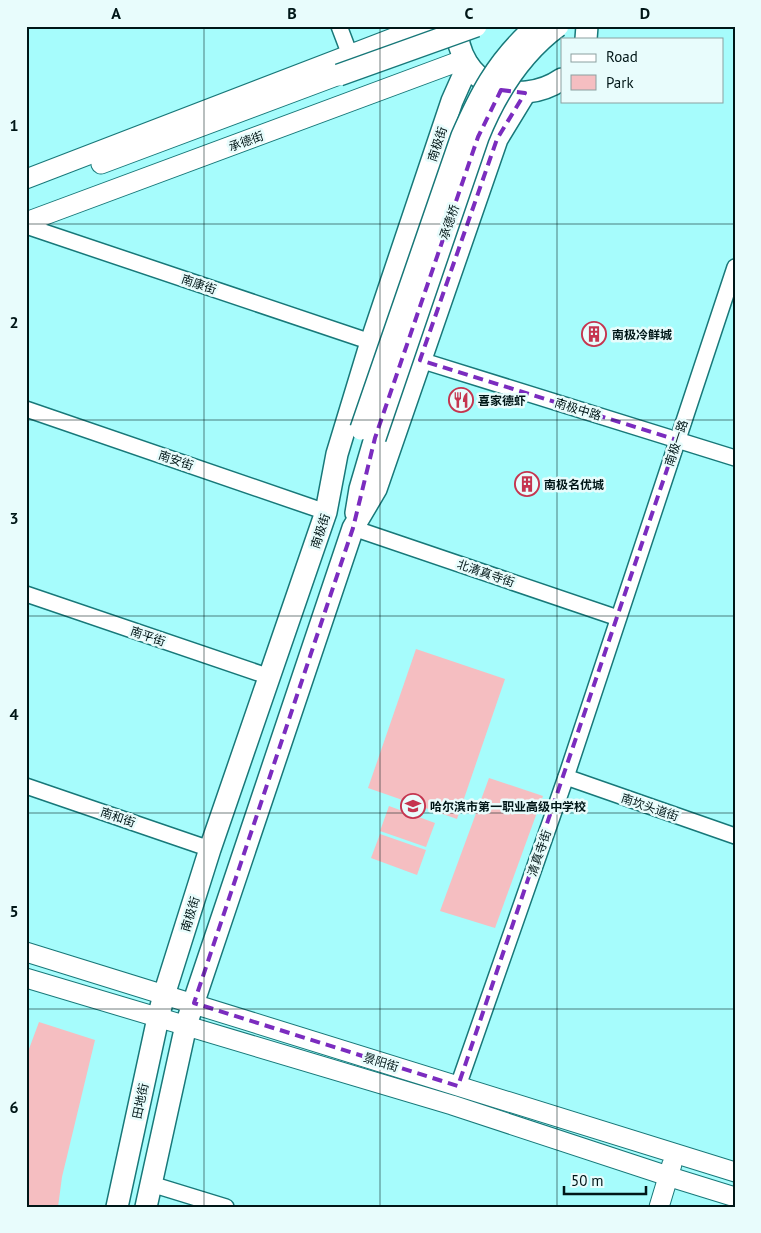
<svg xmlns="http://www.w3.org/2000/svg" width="761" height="1233" viewBox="0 0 761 1233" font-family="'PT Sans','Noto Sans SC',sans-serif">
  <rect width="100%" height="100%" fill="#a6fcfc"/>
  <g fill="#f5bec1">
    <path d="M416,649L505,679L457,819L368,788Z"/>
    <path d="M489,778L543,796L495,928L440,911Z"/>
    <path d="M389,806L435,823L426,847L380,831Z"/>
    <path d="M380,834L426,850L417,875L371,858Z"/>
    <path d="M39,1022L95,1040L62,1177L58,1207H26V1057Z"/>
  </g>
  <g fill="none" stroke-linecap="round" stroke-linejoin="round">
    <defs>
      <g id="minor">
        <path d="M339,26L350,55"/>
        <path d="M26,226L371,342"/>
        <path d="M420,360L735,458"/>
        <path d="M26,409L326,512"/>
        <path d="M353,528L618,618"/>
        <path d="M26,594L270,677"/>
        <path d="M566,777L735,836"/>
        <path d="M26,786L210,849"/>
        <path d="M458,1086L566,777L735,267"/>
        <path d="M151,1184L226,1207"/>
      </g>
      <g id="major">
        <path d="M101,164L339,75"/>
        <path d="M26,179L424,26"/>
        <path d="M26,222L465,59"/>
        <path d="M26,952L735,1172"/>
        <path d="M26,978L452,1105L680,1180L735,1197"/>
        <path d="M659,1207L672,1164"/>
      </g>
      <g id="highway">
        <path d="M457,26C457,84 517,110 562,79"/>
        <path d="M586,39L587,26"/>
        <path d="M356,513L360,489L375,438"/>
        <path d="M117,1207L158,1018L164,995L210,849L326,512L337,454L371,342L452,101L468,65"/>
        <path d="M146,1207L186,1025L353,528L376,489L497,139L525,93"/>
      </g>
    </defs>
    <use href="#minor" stroke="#187879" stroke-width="18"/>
    <use href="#major" stroke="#187879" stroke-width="21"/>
    <use href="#highway" stroke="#187879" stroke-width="24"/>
    <use href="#minor" stroke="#fff" stroke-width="15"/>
    <use href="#major" stroke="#fff" stroke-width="19"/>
    <use href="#highway" stroke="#fff" stroke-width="21"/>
    <defs>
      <g id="highway-bridge">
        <path d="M339,75L476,26"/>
        <path d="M361,429L462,136C480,95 496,64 529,33"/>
        <path d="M375,438L478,137C495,95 521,53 558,26"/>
      </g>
    </defs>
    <use href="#highway-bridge" stroke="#187879" stroke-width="24" stroke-linecap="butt"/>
    <use href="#highway-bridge" stroke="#fff" stroke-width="21"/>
  </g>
  <path fill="none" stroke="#7b2cbf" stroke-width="4" stroke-dasharray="10 6" stroke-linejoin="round" d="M501,90L525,93L497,139L420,360L677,440L458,1086L194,1003L353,528L375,438L478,137Z"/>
  <path fill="none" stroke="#001617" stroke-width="1" stroke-opacity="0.55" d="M204,26V1207M380,26V1207M557,26V1207M26,224H735M26,420H735M26,616H735M26,813H735M26,1009H735"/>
  <defs>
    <symbol id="building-ring" viewBox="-11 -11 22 22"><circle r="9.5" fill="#e8fcfc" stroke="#c5354f" stroke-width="1.5"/><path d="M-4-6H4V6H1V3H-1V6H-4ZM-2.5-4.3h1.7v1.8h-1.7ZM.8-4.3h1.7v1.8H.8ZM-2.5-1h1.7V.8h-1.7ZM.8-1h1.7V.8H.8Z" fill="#c5354f"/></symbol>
    <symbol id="restaurant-ring" viewBox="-11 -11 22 22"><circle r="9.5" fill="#e8fcfc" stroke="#c5354f" stroke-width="1.5"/><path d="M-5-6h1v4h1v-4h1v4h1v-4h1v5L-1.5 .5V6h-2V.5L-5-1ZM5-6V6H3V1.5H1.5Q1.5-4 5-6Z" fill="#c5354f"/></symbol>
    <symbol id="school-ring" viewBox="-11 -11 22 22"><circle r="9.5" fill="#e8fcfc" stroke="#c5354f" stroke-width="1.5"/><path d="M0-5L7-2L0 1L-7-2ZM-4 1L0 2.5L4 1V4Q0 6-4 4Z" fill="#c5354f"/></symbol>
  </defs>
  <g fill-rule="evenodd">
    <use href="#building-ring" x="580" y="320" width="28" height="28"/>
    <use href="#restaurant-ring" x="447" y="386" width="28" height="28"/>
    <use href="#building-ring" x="513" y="470" width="28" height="28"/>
    <use href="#school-ring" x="399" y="792" width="28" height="28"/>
  </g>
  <g text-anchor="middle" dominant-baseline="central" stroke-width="5" stroke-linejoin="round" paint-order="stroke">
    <g font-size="12" fill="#001617" stroke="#e8fcfc">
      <text transform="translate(246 141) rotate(-20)">承德街</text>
      <text transform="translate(437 144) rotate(-72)">南极街</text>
      <text transform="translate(449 222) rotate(-71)">承德桥</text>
      <text transform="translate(199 284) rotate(19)">南康街</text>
      <text transform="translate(578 409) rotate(17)">南极中路</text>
      <text transform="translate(676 443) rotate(-72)">南极一路</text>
      <text transform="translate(176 460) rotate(19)">南安街</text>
      <text transform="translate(320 531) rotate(-72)">南极街</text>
      <text transform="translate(486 573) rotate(19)">北清真寺街</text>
      <text transform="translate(148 636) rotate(19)">南平街</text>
      <text transform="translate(650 807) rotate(19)">南坎头道街</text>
      <text transform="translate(118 817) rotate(19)">南和街</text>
      <text transform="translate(539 853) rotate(-71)">清真寺街</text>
      <text transform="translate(190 914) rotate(-73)">南极街</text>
      <text transform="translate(381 1062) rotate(17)">景阳街</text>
      <text transform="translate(140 1101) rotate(-78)">田地街</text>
    </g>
    <g font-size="12" font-weight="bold" fill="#001617" stroke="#e8fcfc" text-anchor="start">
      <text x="612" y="334">南极冷鲜城</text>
      <text x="478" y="400">喜家德虾</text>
      <text x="544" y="484">南极名优城</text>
      <text x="430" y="806">哈尔滨市第一职业高级中学校</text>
    </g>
  </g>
  <rect width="761" height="1233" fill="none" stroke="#e8fcfc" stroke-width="55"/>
  <rect x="561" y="38" width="162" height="65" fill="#e8fcfc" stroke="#8ba0a0"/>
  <rect x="571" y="54" width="25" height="8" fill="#ffffff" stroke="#8ba0a0"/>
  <text x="606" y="62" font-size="15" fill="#001617">Road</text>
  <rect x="571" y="75" width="25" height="15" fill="#f5bec1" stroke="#8ba0a0"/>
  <text x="606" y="88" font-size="15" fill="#001617">Park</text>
  <path d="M564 1186v8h82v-8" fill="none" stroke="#001617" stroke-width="2.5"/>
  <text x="571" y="1186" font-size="15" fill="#001617" stroke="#e8fcfc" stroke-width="4" paint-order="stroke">50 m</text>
  <rect x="28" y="28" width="706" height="1178" fill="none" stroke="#001617" stroke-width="2"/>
  <g font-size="16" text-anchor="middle" font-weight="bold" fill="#001617">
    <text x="116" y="19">A</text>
    <text x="292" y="19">B</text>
    <text x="469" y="19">C</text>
    <text x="645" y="19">D</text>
    <text x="14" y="131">1</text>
    <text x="14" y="328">2</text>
    <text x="14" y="524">3</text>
    <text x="14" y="720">4</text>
    <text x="14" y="917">5</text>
    <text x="14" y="1113">6</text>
  </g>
</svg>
